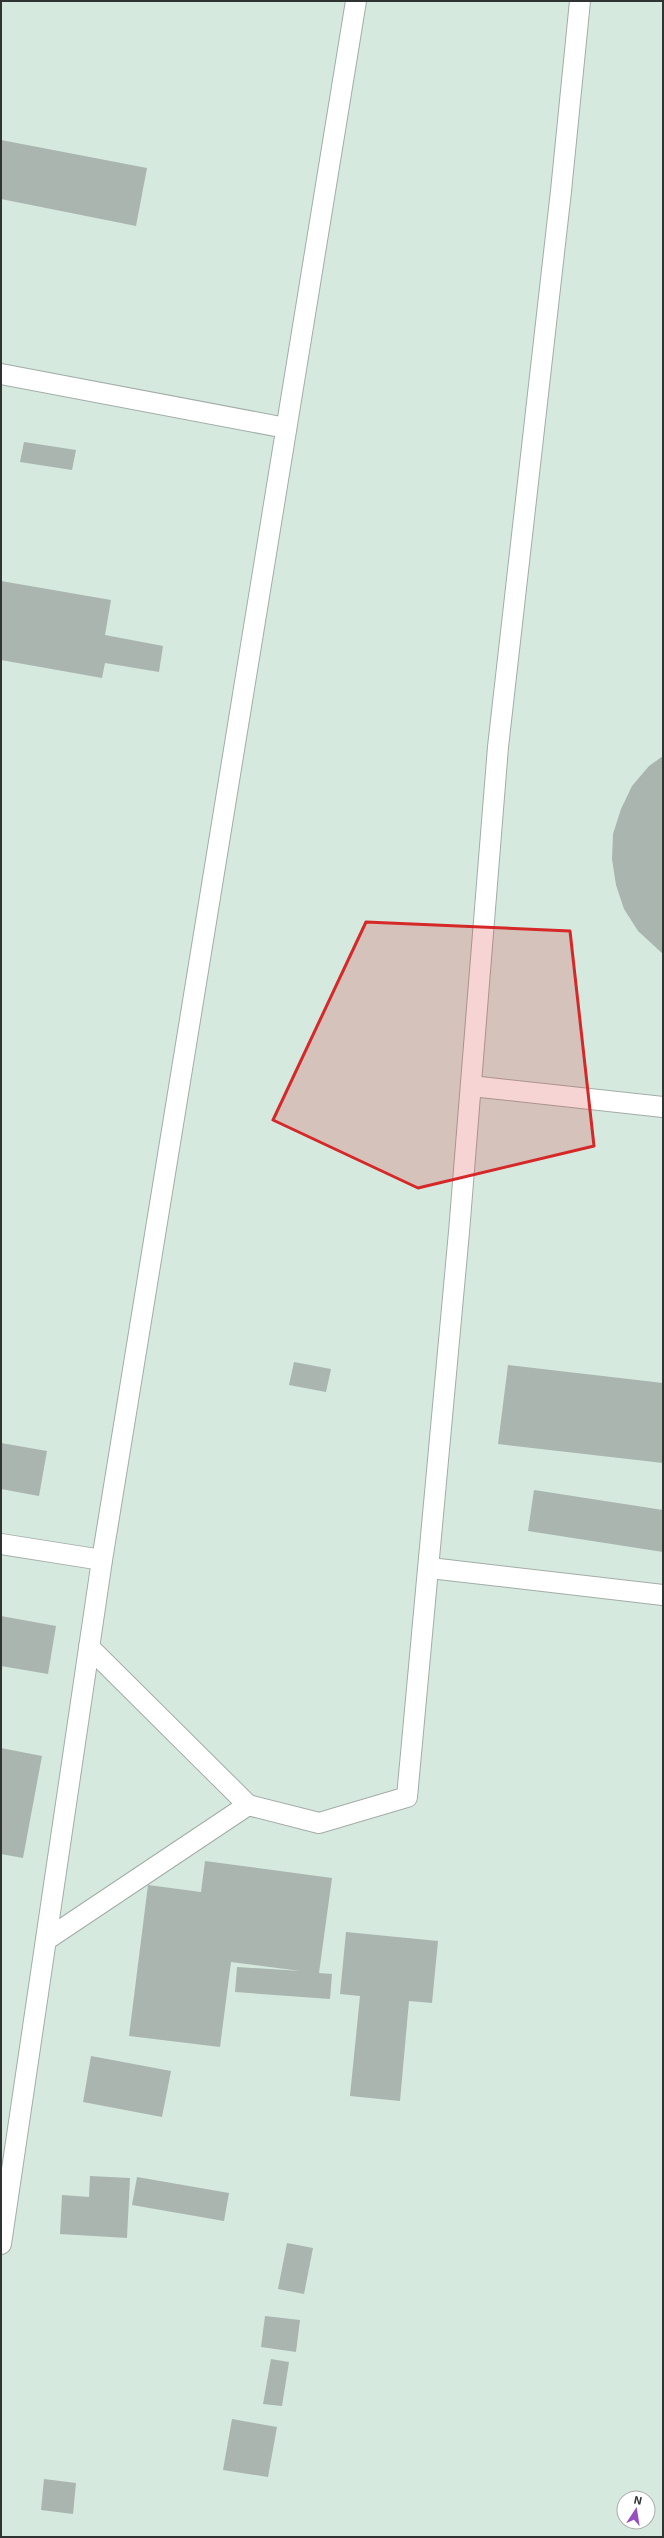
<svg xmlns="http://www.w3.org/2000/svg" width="664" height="2538" viewBox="0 0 664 2538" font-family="'Exo 2',sans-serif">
  <rect width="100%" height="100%" fill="#e8f3ed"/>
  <path fill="#d5e9df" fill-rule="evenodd" d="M1,1H663V2537H1ZM624,2498H648V2522H624Z"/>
  <g fill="#aab5af">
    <path d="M1,140L147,168L136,226L1,199Z"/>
    <path d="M24,442L76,450L72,470L20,462Z"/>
    <path d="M1,581L111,600L105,635L163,646L159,672L105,663L102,678L1,660Z"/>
    <path d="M663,756V954L638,931L624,909L616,885L612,859L613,834L621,809L632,786L649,766Z"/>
    <path d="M294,1362L331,1369L326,1392L289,1385Z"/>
    <path d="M508,1365L663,1383V1463L498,1444Z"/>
    <path d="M1,1443L47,1451L39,1496L1,1489Z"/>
    <path d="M534,1490L663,1510V1552L528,1531Z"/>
    <path d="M1,1616L56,1626L48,1674L1,1666Z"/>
    <path d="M1,1748L42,1756L23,1858L1,1854Z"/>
    <path d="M205,1861L332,1878L319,1973L332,1974L330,1999L235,1992L237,1967L301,1971L231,1962L220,2047L129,2036L148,1885L201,1892Z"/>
    <path d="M346,1932L438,1941L432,2003L409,2001L400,2101L350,2096L360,1996L340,1994Z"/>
    <path d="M91,2056L171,2071L162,2117L83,2102Z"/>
    <path d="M90,2176L130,2178L127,2238L60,2234L62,2195L89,2197Z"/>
    <path d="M137,2177L229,2193L224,2221L132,2205Z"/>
    <path d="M287,2243L313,2248L304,2294L278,2289Z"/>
    <path d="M265,2316L300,2320L296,2352L261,2347Z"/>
    <path d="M271,2359L289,2362L282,2406L263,2404Z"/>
    <path d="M232,2419L277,2427L268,2477L223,2470Z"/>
    <path d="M44,2479L76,2483L73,2514L41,2510Z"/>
  </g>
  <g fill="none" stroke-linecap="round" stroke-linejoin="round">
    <defs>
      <g id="lane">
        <path d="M1,374L286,428"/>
        <path d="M471,1086L663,1107"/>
        <path d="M1,1544L102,1560"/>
        <path d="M430,1568L663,1595"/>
        <path d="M248,1805L319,1823L407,1797L459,1232L498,747L561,191L580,1"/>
        <path d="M46,1940L248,1805L89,1647"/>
        <path d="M1,2244L102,1560L356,1"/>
      </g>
    </defs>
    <use href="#lane" stroke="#a2ada7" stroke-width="22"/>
    <use href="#lane" stroke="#fff" stroke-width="20"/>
  </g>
  <path fill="#d62828" fill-opacity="0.2" stroke="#d62828" stroke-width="3" stroke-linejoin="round" d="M366,922L570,931L594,1146L418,1188L273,1120Z"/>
  <rect width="664" height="2538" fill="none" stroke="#2f3331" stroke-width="4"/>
  <g transform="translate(636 2510) rotate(12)"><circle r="19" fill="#ffffff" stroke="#acadad"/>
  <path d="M0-3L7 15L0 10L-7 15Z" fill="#974ec1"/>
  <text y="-6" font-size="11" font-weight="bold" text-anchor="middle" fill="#2f3331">N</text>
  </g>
</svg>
